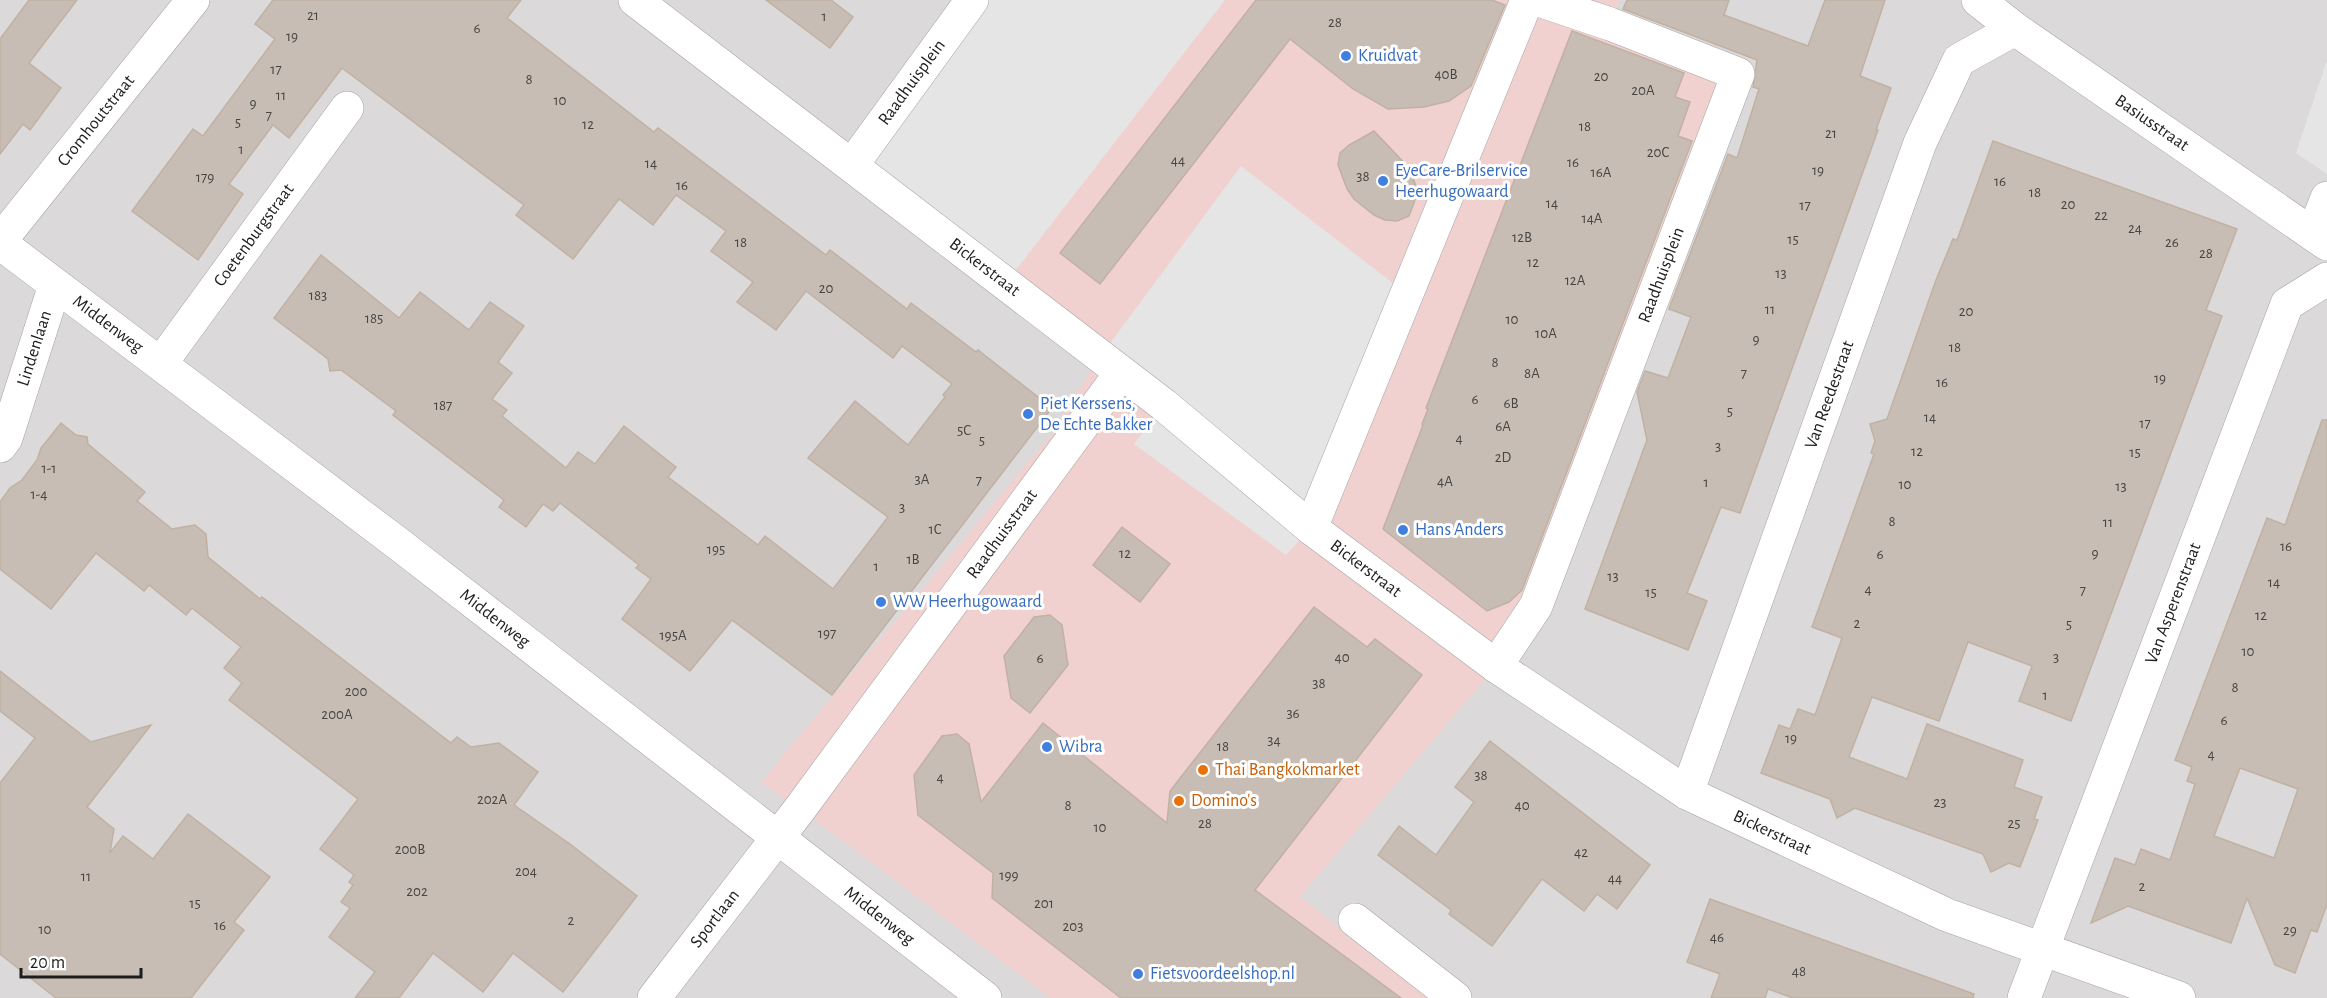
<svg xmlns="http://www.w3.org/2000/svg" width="2327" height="998" viewBox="0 0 2327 998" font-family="'Alegreya Sans',sans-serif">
  <rect width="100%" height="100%" fill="#efebe2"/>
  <rect fill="#dbd9d9" x="0" y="0" width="2327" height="998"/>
  <path fill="#f1d1cf" d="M972,0H1619L1610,24L1738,74L1496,666L1300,897L1430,998H1050L850,846L761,782L1056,429L1099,357L852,165Z"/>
  <g fill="#e5e5e5">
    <path d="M972,0H1225L1005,284L852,165Z"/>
    <path d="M2326,63H2327V174L2296,153Z"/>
    <path d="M1241,166L1407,294L1311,528L1286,555L1134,444L1164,405L1100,357Z"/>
  </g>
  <g fill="#c7bdb5" stroke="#c1b1a3" stroke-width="1.5" fill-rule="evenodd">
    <path d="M29,0H77L29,63L61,88L30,130L23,124L0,154V39Z"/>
    <path d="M273,0H521L507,18L654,132L658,128L826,255L830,250L907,309L911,303L976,352L978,350L1052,408L832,695L732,620L690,671L622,619L651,579L636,568L639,565L560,503L553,511L543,504L526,527L499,507L504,500L393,415L396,411L341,370L330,371L328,359L274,318L321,255L399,318L420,292L469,330L490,302L524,326L498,362L512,373L492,399L507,410L502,416L566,468L578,452L595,464L624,426L676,467L668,477L758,545L765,536L833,589L888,517L808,458L855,401L908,445L945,397L943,395L952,384L902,346L893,358L806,291L776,330L737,302L753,282L711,251L726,231L676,195L653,225L619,199L573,259L516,215L524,205L342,68L289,138L273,125L229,184L243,194L198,260L132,211L193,129L203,136L275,39L255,24Z"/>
    <path d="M766,0H831L853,17L830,48Z"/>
    <path d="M1256,0H1492L1505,5L1471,86L1449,101L1424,107L1388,109L1353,89L1290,39L1100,284L1060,253Z"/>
    <path d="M1627,0H1729L1724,15L1808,46L1825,0H1885L1860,76L1891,88L1876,130H1878L1740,513L1721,507L1687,593L1707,601L1688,650L1585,609L1647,440L1637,392L1645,371L1668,378L1691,317L1669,309L1728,154L1737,158L1759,89L1753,87L1757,60L1623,9Z"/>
    <path d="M1572,31L1684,73L1675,97L1690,102L1678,136L1692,141L1522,590L1509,602L1487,611L1383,529L1423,425L1422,424L1428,409L1426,408Z"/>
    <path d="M1374,131L1410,169L1418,192L1409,216L1397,221L1385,220L1374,215L1354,199L1347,189L1338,165L1340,153L1349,145Z"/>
    <path d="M1993,141L2237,229L2206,310L2222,316L2071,721L2019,701L2032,666L1968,642L1939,721L1872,697L1849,757L1907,779L1927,724L2023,760L2014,787L2042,797L2034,819L2038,820L2020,867L2009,863L1991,872L1983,854L1855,808L1837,818L1830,799L1761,773L1779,725L1790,729L1798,709L1815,715L1842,638L1812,627L1874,454L1871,453L1875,441L1870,424L1887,419L1936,280L1953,239L1957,240Z"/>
    <path d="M2322,420H2327V904L2317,932L2311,930L2295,973L2275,965L2247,898L2231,943L2128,906L2091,923L2115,858L2135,865L2141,849L2170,860L2195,784L2187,781L2192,767L2175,760L2267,518L2285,525ZM2240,768L2298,789L2274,858L2214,836Z"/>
    <path d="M61,423L76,435L87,437L88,444L145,492L137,501L172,529L195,525L206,534L208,557L260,599L262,597L451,743L457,737L471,747L499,743L538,772L514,805L570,844L637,896L563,992L513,953L483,992L433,953L399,998H355L375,972L329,937L350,908L341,902L353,885L349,882L354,875L320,849L358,799L229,700L242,683L224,668L241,647L192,608L186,615L149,585L144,591L96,553L51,609L0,569V502L10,488L22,480L37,460L41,448Z"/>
    <path d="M1122,527L1170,564L1140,602L1093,565Z"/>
    <path d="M1314,607L1367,647L1375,639L1422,675L1255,890L1401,998H1121L992,898L993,873L918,815L914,775L942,736L957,734L969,744L981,802L1043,723L1167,823L1170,791Z"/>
    <path d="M1050,615L1062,625L1068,665L1030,713L1011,698L1004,656L1034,617Z"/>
    <path d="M0,671L91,742L151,725L87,807L114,829L110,853L123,836L153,859L188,814L270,877L234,922L244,930L191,998H56L0,954V783L35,738L0,711Z"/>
    <path d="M1490,741L1650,865L1617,909L1597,894L1584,911L1542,879L1492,946L1449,914L1451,910L1378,855L1399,826L1436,855L1474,802L1455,787Z"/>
    <path d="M1710,899L1974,994L1973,998H1793L1768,989L1765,998H1711L1720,974L1687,962Z"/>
  </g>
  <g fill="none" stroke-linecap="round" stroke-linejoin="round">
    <defs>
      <g id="minor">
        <path id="s1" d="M635,0L1164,405L1311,528L1496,666L1687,793L1947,915L2179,998"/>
        <path id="s2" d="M1978,0L2015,29L2327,244"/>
        <path id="s3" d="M852,165L972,0"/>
        <path d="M2313,234L2327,198"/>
        <path id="s4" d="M0,241L193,0"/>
        <path id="s5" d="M0,243L396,542L985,998"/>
        <path id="s6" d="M161,363L347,108"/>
        <path id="s7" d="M0,446L6,438L55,285"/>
        <path d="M1311,528L1527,0"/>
        <path id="s8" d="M1496,666L1536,606L1738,74L1610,24L1539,0"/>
        <path id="s9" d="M1687,793L1920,143L1959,60L2015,29"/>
        <path d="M1355,920L1455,998"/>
        <path id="s10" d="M654,998L799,810L1121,373"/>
        <path id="s11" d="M2024,998L2287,304L2327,279"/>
      </g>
    </defs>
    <use href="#minor" stroke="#a4a4a4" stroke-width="34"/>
    <use href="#minor" stroke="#fff" stroke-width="33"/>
  </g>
  <g fill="#3f7fe0" stroke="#fff" stroke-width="2">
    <circle cx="1346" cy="56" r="6"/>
    <circle cx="1383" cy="181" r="6"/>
    <circle cx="1028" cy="414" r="6"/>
    <circle cx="1403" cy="530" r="6"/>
    <circle cx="881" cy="602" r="6"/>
    <circle cx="1047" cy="747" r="6"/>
    <circle cx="1138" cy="974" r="6"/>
  </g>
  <g fill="#e8710a" stroke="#fff" stroke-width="2">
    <circle cx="1203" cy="770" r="6"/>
    <circle cx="1179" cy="801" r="6"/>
  </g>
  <g text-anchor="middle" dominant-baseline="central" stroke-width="6" stroke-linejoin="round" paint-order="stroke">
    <g font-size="15" fill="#484543">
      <text x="313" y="15">21</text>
      <text x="824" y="16">1</text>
      <text x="1335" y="22">28</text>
      <text x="477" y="28">6</text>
      <text x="292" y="36">19</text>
      <text x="276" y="69">17</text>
      <text x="1446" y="74">40B</text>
      <text x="1601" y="76">20</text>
      <text x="529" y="79">8</text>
      <text x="1643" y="90">20A</text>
      <text x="281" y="95">11</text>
      <text x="560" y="100">10</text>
      <text x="253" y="103">9</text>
      <text x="269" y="115">7</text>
      <text x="238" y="122">5</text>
      <text x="588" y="124">12</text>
      <text x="1585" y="126">18</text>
      <text x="1831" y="133">21</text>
      <text x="241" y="149">1</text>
      <text x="1658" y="152">20C</text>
      <text x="1178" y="160">44</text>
      <text x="1573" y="162">16</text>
      <text x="651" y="163">14</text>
      <text x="1818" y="170">19</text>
      <text x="1601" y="172">16A</text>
      <text x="1363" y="176">38</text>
      <text x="205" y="177">179</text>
      <text x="2000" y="181">16</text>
      <text x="682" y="185">16</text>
      <text x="2035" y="192">18</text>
      <text x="1552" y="203">14</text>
      <text x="2068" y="204">20</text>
      <text x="1805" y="205">17</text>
      <text x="2101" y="215">22</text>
      <text x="1592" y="218">14A</text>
      <text x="2135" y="228">24</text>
      <text x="1522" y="237">12B</text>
      <text x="1793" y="239">15</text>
      <text x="741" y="242">18</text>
      <text x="2172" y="242">26</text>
      <text x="2206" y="253">28</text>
      <text x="1533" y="262">12</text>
      <text x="1781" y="273">13</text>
      <text x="1575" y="280">12A</text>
      <text x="826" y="288">20</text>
      <text x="318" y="295">183</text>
      <text x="1770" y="309">11</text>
      <text x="1966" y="311">20</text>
      <text x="374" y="318">185</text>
      <text x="1512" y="319">10</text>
      <text x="1546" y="333">10A</text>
      <text x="1756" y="339">9</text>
      <text x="1955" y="347">18</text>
      <text x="1495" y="362">8</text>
      <text x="1532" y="373">8A</text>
      <text x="1744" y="373">7</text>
      <text x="2160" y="378">19</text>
      <text x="1942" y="382">16</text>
      <text x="1475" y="399">6</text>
      <text x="1511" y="403">6B</text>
      <text x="443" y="405">187</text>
      <text x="1730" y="411">5</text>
      <text x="1930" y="417">14</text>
      <text x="2145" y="423">17</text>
      <text x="1503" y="426">6A</text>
      <text x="964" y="430">5C</text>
      <text x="1459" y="438">4</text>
      <text x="982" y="440">5</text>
      <text x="1718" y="446">3</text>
      <text x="1917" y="451">12</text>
      <text x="2135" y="452">15</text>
      <text x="1503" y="457">2D</text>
      <text x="49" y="468">1-1</text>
      <text x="922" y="479">3A</text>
      <text x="979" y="480">7</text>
      <text x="1445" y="481">4A</text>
      <text x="1706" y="482">1</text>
      <text x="1905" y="484">10</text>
      <text x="2121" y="486">13</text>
      <text x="39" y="494">1-4</text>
      <text x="902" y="507">3</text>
      <text x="1892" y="521">8</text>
      <text x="2108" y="522">11</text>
      <text x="935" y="529">1C</text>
      <text x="2286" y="546">16</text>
      <text x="716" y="549">195</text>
      <text x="1125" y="553">12</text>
      <text x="2095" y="553">9</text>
      <text x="1880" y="554">6</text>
      <text x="913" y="559">1B</text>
      <text x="876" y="566">1</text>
      <text x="1613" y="576">13</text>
      <text x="2274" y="582">14</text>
      <text x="1868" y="589">4</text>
      <text x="2083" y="590">7</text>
      <text x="1651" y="592">15</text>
      <text x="2261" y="615">12</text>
      <text x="1857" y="623">2</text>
      <text x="2069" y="624">5</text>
      <text x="827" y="633">197</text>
      <text x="673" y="635">195A</text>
      <text x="2248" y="651">10</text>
      <text x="1342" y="657">40</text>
      <text x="2056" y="657">3</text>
      <text x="1040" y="658">6</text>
      <text x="1319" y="683">38</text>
      <text x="2235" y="687">8</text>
      <text x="356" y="691">200</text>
      <text x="2045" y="695">1</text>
      <text x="1293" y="713">36</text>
      <text x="337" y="714">200A</text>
      <text x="2224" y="720">6</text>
      <text x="1791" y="738">19</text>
      <text x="1274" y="740">34</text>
      <text x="1223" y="746">18</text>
      <text x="2211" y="754">4</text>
      <text x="1481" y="775">38</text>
      <text x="940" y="777">4</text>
      <text x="492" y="799">202A</text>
      <text x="1940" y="802">23</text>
      <text x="1068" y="805">8</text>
      <text x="1522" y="805">40</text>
      <text x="1205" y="823">28</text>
      <text x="2014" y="823">25</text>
      <text x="1100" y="827">10</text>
      <text x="410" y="849">200B</text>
      <text x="1581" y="852">42</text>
      <text x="526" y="871">204</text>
      <text x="1009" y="875">199</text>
      <text x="86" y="876">11</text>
      <text x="1615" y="878">44</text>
      <text x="2142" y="886">2</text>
      <text x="417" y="891">202</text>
      <text x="195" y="903">15</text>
      <text x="1044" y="903">201</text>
      <text x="571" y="920">2</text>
      <text x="220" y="925">16</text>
      <text x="1073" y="926">203</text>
      <text x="45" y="929">10</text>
      <text x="2290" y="930">29</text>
      <text x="1717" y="937">46</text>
      <text x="1799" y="971">48</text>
    </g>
    <g font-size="18" fill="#366cbe" stroke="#fff" text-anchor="start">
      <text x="1358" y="56">Kruidvat</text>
      <text x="1395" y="171">EyeCare-Brilservice<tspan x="1395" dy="21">Heerhugowaard</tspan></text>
      <text x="1040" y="404">Piet Kerssens,<tspan x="1040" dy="21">De Echte Bakker</tspan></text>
      <text x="1415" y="530">Hans Anders</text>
      <text x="893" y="602">WW Heerhugowaard</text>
      <text x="1059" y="747">Wibra</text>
      <text x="1150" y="974">Fietsvoordeelshop.nl</text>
    </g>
    <g font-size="18" fill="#1d1d1d" stroke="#fff">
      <text stroke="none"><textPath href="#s3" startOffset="102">Raadhuisplein</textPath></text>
      <text stroke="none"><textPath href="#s4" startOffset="154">Cromhoutstraat</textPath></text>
      <text stroke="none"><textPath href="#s2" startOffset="213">Basiusstraat</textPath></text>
      <text stroke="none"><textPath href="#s6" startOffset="158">Coetenburgstraat</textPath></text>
      <text stroke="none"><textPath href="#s1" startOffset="440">Bickerstraat</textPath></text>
      <text stroke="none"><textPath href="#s8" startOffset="426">Raadhuisplein</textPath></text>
      <text stroke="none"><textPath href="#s5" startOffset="135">Middenweg</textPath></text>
      <text stroke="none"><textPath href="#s7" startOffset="104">Lindenlaan</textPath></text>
      <text stroke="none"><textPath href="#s9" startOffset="423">Van Reedestraat</textPath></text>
      <text stroke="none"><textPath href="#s10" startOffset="580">Raadhuisstraat</textPath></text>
      <text stroke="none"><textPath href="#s1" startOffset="926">Bickerstraat</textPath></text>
      <text stroke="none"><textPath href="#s11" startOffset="422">Van Asperenstraat</textPath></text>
      <text stroke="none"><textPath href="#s5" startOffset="621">Middenweg</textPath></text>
      <text stroke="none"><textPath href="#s1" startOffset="1412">Bickerstraat</textPath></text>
      <text stroke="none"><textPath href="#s5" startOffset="1107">Middenweg</textPath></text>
      <text stroke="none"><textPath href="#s10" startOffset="100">Sportlaan</textPath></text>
    </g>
    <g font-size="18" fill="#c56008" stroke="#fff" text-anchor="start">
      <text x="1215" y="770">Thai Bangkokmarket</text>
      <text x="1191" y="801">Domino's</text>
    </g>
  </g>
  <path d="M21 968v9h120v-9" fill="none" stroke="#1d1d1d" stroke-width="3"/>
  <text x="30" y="968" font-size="18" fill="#1d1d1d" stroke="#ffffff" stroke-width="4.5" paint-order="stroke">20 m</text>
</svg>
